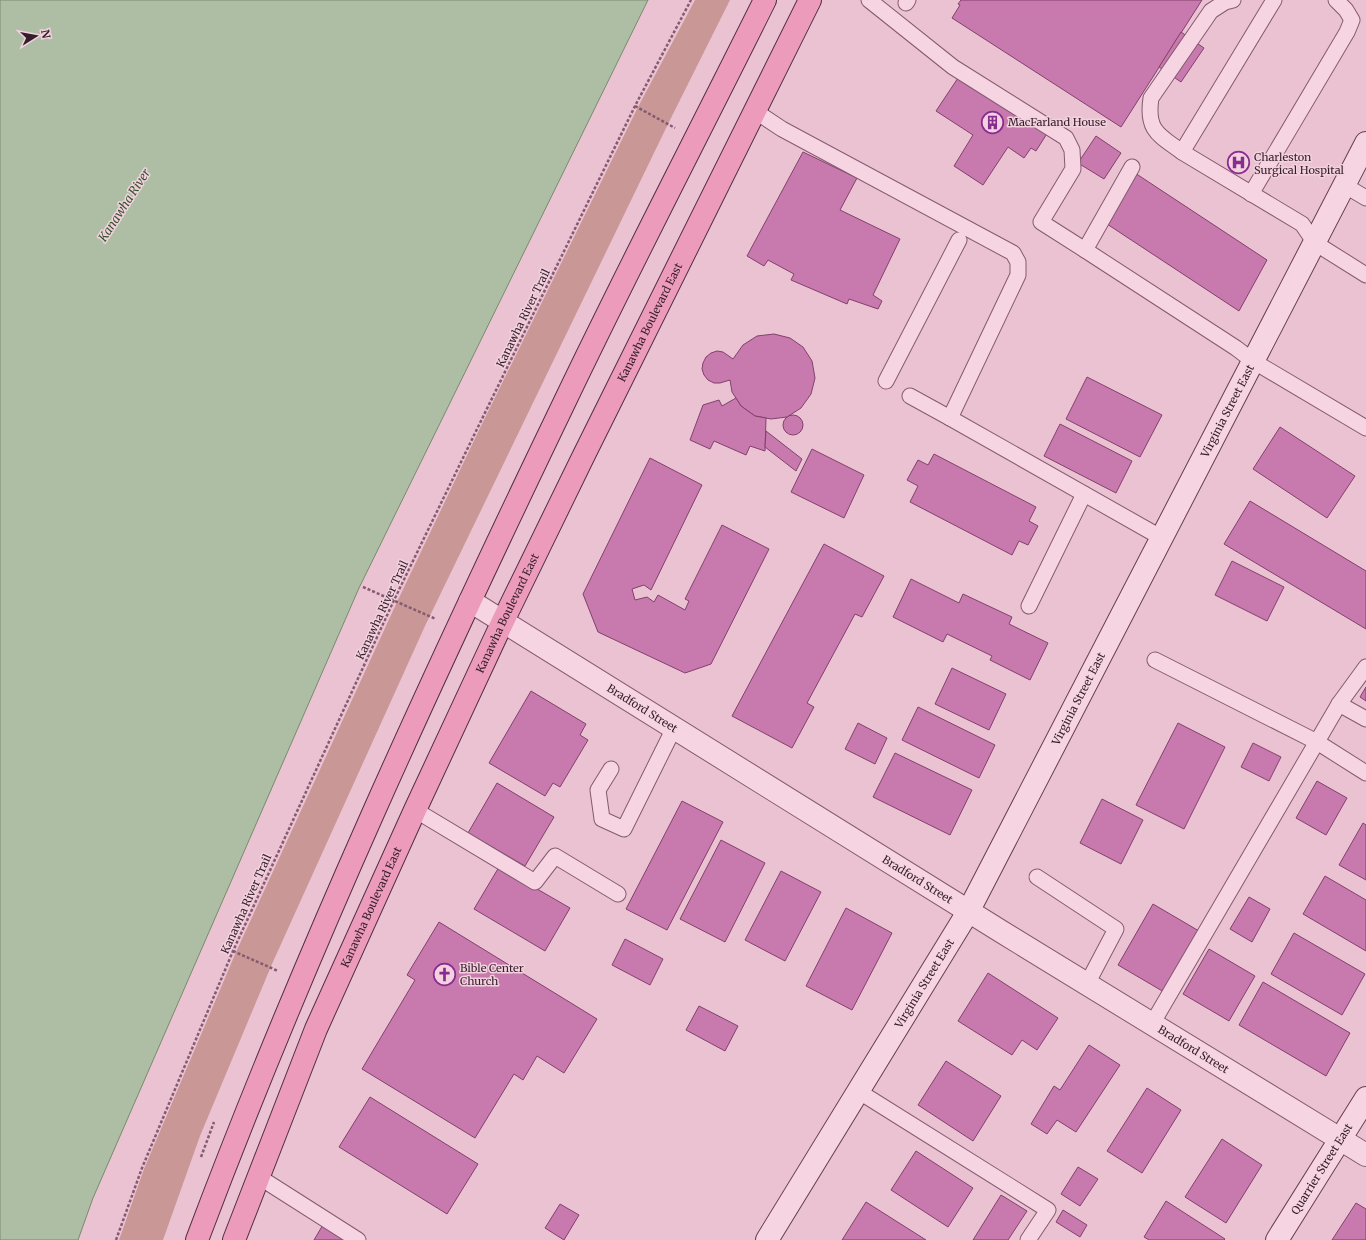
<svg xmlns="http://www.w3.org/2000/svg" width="1366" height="1240" viewBox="0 0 1366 1240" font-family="Merriweather,serif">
  <rect width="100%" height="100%" fill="#ebc2d2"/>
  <path fill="#c99896" d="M695,0H730L668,124L425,626L272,964L200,1136L163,1240H119L144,1169L236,952L397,602L481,426L638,107Z"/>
  <path fill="#aebea4" stroke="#768b6c" d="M0,0H648L359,588L93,1198L78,1240H0Z"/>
  <g fill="#c879ad" stroke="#82416d">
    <path d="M961,0H1202L1121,127L952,18L960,5L958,4Z"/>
    <path d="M1181,32L1204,48L1181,82L1159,67Z"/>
    <path d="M960,75L1048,132L1036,151L1031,148L1024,158L1008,147L983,185L954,166L973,135L936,111Z"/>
    <path d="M1096,136L1121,153L1104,179L1078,163Z"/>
    <path d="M803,152L857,178L840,210L900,239L873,295L882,301L878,309L849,299L847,304L791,280L794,274L768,260L764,266L747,256Z"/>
    <path d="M1135,173L1267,260L1239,311L1107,224Z"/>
    <path d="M774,334L790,338L803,347L812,361L815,378L811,394L801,408L787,417L771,419L755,416L741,406L732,392L730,380L720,383H714L708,380L704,375L702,369L703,363L706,357L711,353L717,351L723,352L733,359L743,345L757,336Z"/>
    <path d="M1087,377L1162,415L1140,457L1066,419Z"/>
    <path d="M736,398L741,406L755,416L766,418L765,451L750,446L746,455L714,441L710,449L690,440L703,405L719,400L722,406Z"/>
    <circle cx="793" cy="425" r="10"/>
    <path d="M1060,424L1132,461L1116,493L1044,456Z"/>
    <path d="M1280,427L1355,476L1327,518L1253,469Z"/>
    <path d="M766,431L802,459L796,471L765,447Z"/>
    <path d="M812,449L864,475L844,518L791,492Z"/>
    <path d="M934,454L1036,507L1029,521L1038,526L1028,545L1019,541L1012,555L910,502L918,486L907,480L918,460L928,465Z"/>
    <path d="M650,458L702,485L651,590L644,585L632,589L635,600L647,597L654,602L658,595L685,610L689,601L685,599L722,525L769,549L711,664L685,673L598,632L583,594Z"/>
    <path d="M1250,501L1366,571V629L1224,544Z"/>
    <path d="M824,544L884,576L862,617L855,614L807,703L814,707L792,748L732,716Z"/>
    <path d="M1232,561L1284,587L1267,621L1215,595Z"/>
    <path d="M911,579L959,603L963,594L1012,617L1009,624L1048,643L1030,680L990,660L992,656L947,634L943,642L893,617Z"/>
    <path d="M952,668L1006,694L989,730L935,704Z"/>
    <path d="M1366,687V701L1360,697Z"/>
    <path d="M531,691L586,724L580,735L588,740L560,787L553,783L545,796L489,763Z"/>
    <path d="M918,707L995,745L979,778L902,740Z"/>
    <path d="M858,723L887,738L875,764L845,749Z"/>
    <path d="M1178,723L1225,747L1184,829L1136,805Z"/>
    <path d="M1253,743L1281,757L1269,781L1241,767Z"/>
    <path d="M895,753L972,790L950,835L873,797Z"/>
    <path d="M1317,781L1347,798L1326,835L1296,818Z"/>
    <path d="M497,783L554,817L525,866L468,833Z"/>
    <path d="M1102,799L1143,820L1121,864L1080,843Z"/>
    <path d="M682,801L723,822L667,930L626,909Z"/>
    <path d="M1363,823L1366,825V880L1339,865Z"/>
    <path d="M721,840L765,863L725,942L680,919Z"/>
    <path d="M499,867L570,908L545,951L474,909Z"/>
    <path d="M781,871L821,892L785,961L745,940Z"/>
    <path d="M1325,876L1366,900V951L1303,914Z"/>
    <path d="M1249,897L1270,909L1252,942L1230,929Z"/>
    <path d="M1153,904L1199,931L1164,992L1118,965Z"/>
    <path d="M846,908L892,933L852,1010L806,986Z"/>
    <path d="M439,922L597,1019L564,1073L537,1056L523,1080L514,1074L475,1138L362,1069L415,980L407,975Z"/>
    <path d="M1294,933L1365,974L1342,1015L1271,974Z"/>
    <path d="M625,939L663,959L650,985L612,965Z"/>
    <path d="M1209,949L1255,976L1229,1021L1183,994Z"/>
    <path d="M988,973L1058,1018L1037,1050L1022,1040L1012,1055L958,1021Z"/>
    <path d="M1263,982L1350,1033L1326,1076L1239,1025Z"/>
    <path d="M699,1006L738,1026L725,1051L686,1030Z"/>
    <path d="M1089,1045L1120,1065L1076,1132L1057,1120L1047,1134L1031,1124L1054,1086L1060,1090Z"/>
    <path d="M946,1061L1001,1096L973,1141L918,1105Z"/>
    <path d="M1147,1088L1181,1110L1142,1173L1107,1151Z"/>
    <path d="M370,1097L478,1164L447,1214L339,1147Z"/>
    <path d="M1222,1139L1262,1165L1226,1223L1185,1197Z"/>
    <path d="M916,1151L973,1188L948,1227L891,1190Z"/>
    <path d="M1078,1167L1098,1179L1080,1206L1061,1194Z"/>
    <path d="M1001,1195L1027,1211L1008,1240H973Z"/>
    <path d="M1166,1201L1225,1239L1224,1240H1149L1144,1237Z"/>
    <path d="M866,1202L926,1240H842Z"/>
    <path d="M1356,1203L1366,1209V1240H1332Z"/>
    <path d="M560,1204L579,1215L564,1240L545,1228Z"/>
    <path d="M1063,1210L1087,1225L1080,1237L1056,1222Z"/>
    <path d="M324,1223L351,1240H314Z"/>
  </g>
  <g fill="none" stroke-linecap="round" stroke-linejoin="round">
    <defs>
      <g id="lane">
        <path d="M869,0L953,67L1066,138L1072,150L1073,169L1041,222L1085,250"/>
        <path d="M1274,0L1182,152L1302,224L1315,243L1366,275"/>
        <path d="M906,3L908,0"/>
        <path d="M755,111L782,129L1013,253L1018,262V275L950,418"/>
        <path d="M1182,152C1159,135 1146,131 1151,98L1211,11L1225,2L1233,0"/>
        <path d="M1132,167L1085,250L1236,348L1253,361L1366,428"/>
        <path d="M1344,185L1366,198"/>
        <path d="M1251,194L1347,32L1352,20L1346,10L1336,0"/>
        <path d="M886,381L959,240"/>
        <path d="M910,396L950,418L1162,538"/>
        <path d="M1029,606L1084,494"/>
        <path d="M1155,660L1317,742L1366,773"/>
        <path d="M1339,704L1366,719"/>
        <path d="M611,769L598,790L602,819L624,829L674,728"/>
        <path d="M415,810L535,882L555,856L618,894"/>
        <path d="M1037,877L1116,929L1087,984"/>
        <path d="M1152,1024L1339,704L1366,667"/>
        <path d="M858,1091L1048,1210L1028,1240"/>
        <path d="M259,1177L358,1240"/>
      </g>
      <g id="street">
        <path id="s1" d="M470,601L1002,932L1366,1155"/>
      </g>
      <g id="secondary">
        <path id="s2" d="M767,1240L968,912L1366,143"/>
        <path id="s3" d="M1277,1240L1366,1098"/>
      </g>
      <g id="primary">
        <path d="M197,1240C305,953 433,675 566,399C630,265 699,133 765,0"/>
        <path id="s4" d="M234,1240L316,1029L415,810L503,621L583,457L810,0"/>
      </g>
    </defs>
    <use href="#lane" stroke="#845a71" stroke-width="17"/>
    <use href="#street" stroke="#845a71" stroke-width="24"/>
    <use href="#secondary" stroke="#663d55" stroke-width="24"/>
    <use href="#primary" stroke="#522e44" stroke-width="24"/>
    <g stroke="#845a71" stroke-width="2.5" stroke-dasharray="3 2" stroke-linecap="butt">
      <path d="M635,106L675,128"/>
      <path d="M363,587L436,619"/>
      <path d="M233,951L278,971"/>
      <path d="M201,1157L214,1122"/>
      <path d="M116,1240L142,1168L233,951L394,600L479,425L635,106L691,0"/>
    </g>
    <use href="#lane" stroke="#f7d4e1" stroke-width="15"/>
    <use href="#street" stroke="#f7d4e1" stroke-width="22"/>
    <use href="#secondary" stroke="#f7d4e1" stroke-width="22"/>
    <use href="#primary" stroke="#ed9bbb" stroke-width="22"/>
  </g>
  <defs>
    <symbol id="building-ring" viewBox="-11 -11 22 22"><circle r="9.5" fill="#f3d1de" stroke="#872d90" stroke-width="1.5"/><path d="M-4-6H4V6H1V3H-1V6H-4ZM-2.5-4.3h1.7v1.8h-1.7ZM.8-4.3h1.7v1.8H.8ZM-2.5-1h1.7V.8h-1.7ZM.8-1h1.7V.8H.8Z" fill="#872d90"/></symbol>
    <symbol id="hospital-ring" viewBox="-11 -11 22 22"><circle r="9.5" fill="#f3d1de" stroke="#872d90" stroke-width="1.5"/><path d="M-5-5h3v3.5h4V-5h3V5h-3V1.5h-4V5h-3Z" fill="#872d90"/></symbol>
    <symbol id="church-ring" viewBox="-11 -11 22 22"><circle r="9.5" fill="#f3d1de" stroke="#872d90" stroke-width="1.5"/><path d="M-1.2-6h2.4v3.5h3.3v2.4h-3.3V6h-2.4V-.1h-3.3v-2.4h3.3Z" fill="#872d90"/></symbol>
  </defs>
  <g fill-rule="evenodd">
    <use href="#building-ring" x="980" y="110" width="25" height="25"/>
    <use href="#hospital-ring" x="1226" y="150" width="25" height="25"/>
    <use href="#church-ring" x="432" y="962" width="25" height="25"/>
  </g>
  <g text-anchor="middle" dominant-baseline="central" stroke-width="3" stroke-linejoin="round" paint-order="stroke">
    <g font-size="11" fill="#351e2b" stroke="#f3d1de" text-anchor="start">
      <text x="1008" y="122">MacFarland House</text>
      <text x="1254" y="157">Charleston<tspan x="1254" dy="13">Surgical Hospital</tspan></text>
      <text x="460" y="968">Bible Center<tspan x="460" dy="13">Church</tspan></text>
    </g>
    <g font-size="11" fill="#351e2b" stroke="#f3d1de">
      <text transform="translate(523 318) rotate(-64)">Kanawha River Trail</text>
      <text stroke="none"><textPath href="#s4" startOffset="1008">Kanawha Boulevard East</textPath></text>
      <text stroke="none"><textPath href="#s2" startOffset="949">Virginia Street East</textPath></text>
      <text transform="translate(382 610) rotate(-65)">Kanawha River Trail</text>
      <text stroke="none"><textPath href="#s4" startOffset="684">Kanawha Boulevard East</textPath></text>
      <text stroke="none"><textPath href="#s2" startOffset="625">Virginia Street East</textPath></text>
      <text stroke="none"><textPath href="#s1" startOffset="203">Bradford Street</textPath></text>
      <text stroke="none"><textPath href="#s1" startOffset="527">Bradford Street</textPath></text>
      <text transform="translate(246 904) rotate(-66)">Kanawha River Trail</text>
      <text stroke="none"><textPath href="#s4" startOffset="360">Kanawha Boulevard East</textPath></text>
      <text stroke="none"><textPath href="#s2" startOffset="301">Virginia Street East</textPath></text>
      <text stroke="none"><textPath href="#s1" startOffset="851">Bradford Street</textPath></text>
      <text stroke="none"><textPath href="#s3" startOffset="84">Quarrier Street East</textPath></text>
    </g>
    <g font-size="12" font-style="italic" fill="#33542d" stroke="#f3d1de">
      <text transform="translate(124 205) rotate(-57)">Kanawha River</text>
    </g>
  </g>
  <g transform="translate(36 36) rotate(79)" stroke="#f3d1de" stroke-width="3" paint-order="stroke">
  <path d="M0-3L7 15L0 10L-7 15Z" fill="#351e2b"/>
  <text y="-6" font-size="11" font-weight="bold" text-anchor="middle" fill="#351e2b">N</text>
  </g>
</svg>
